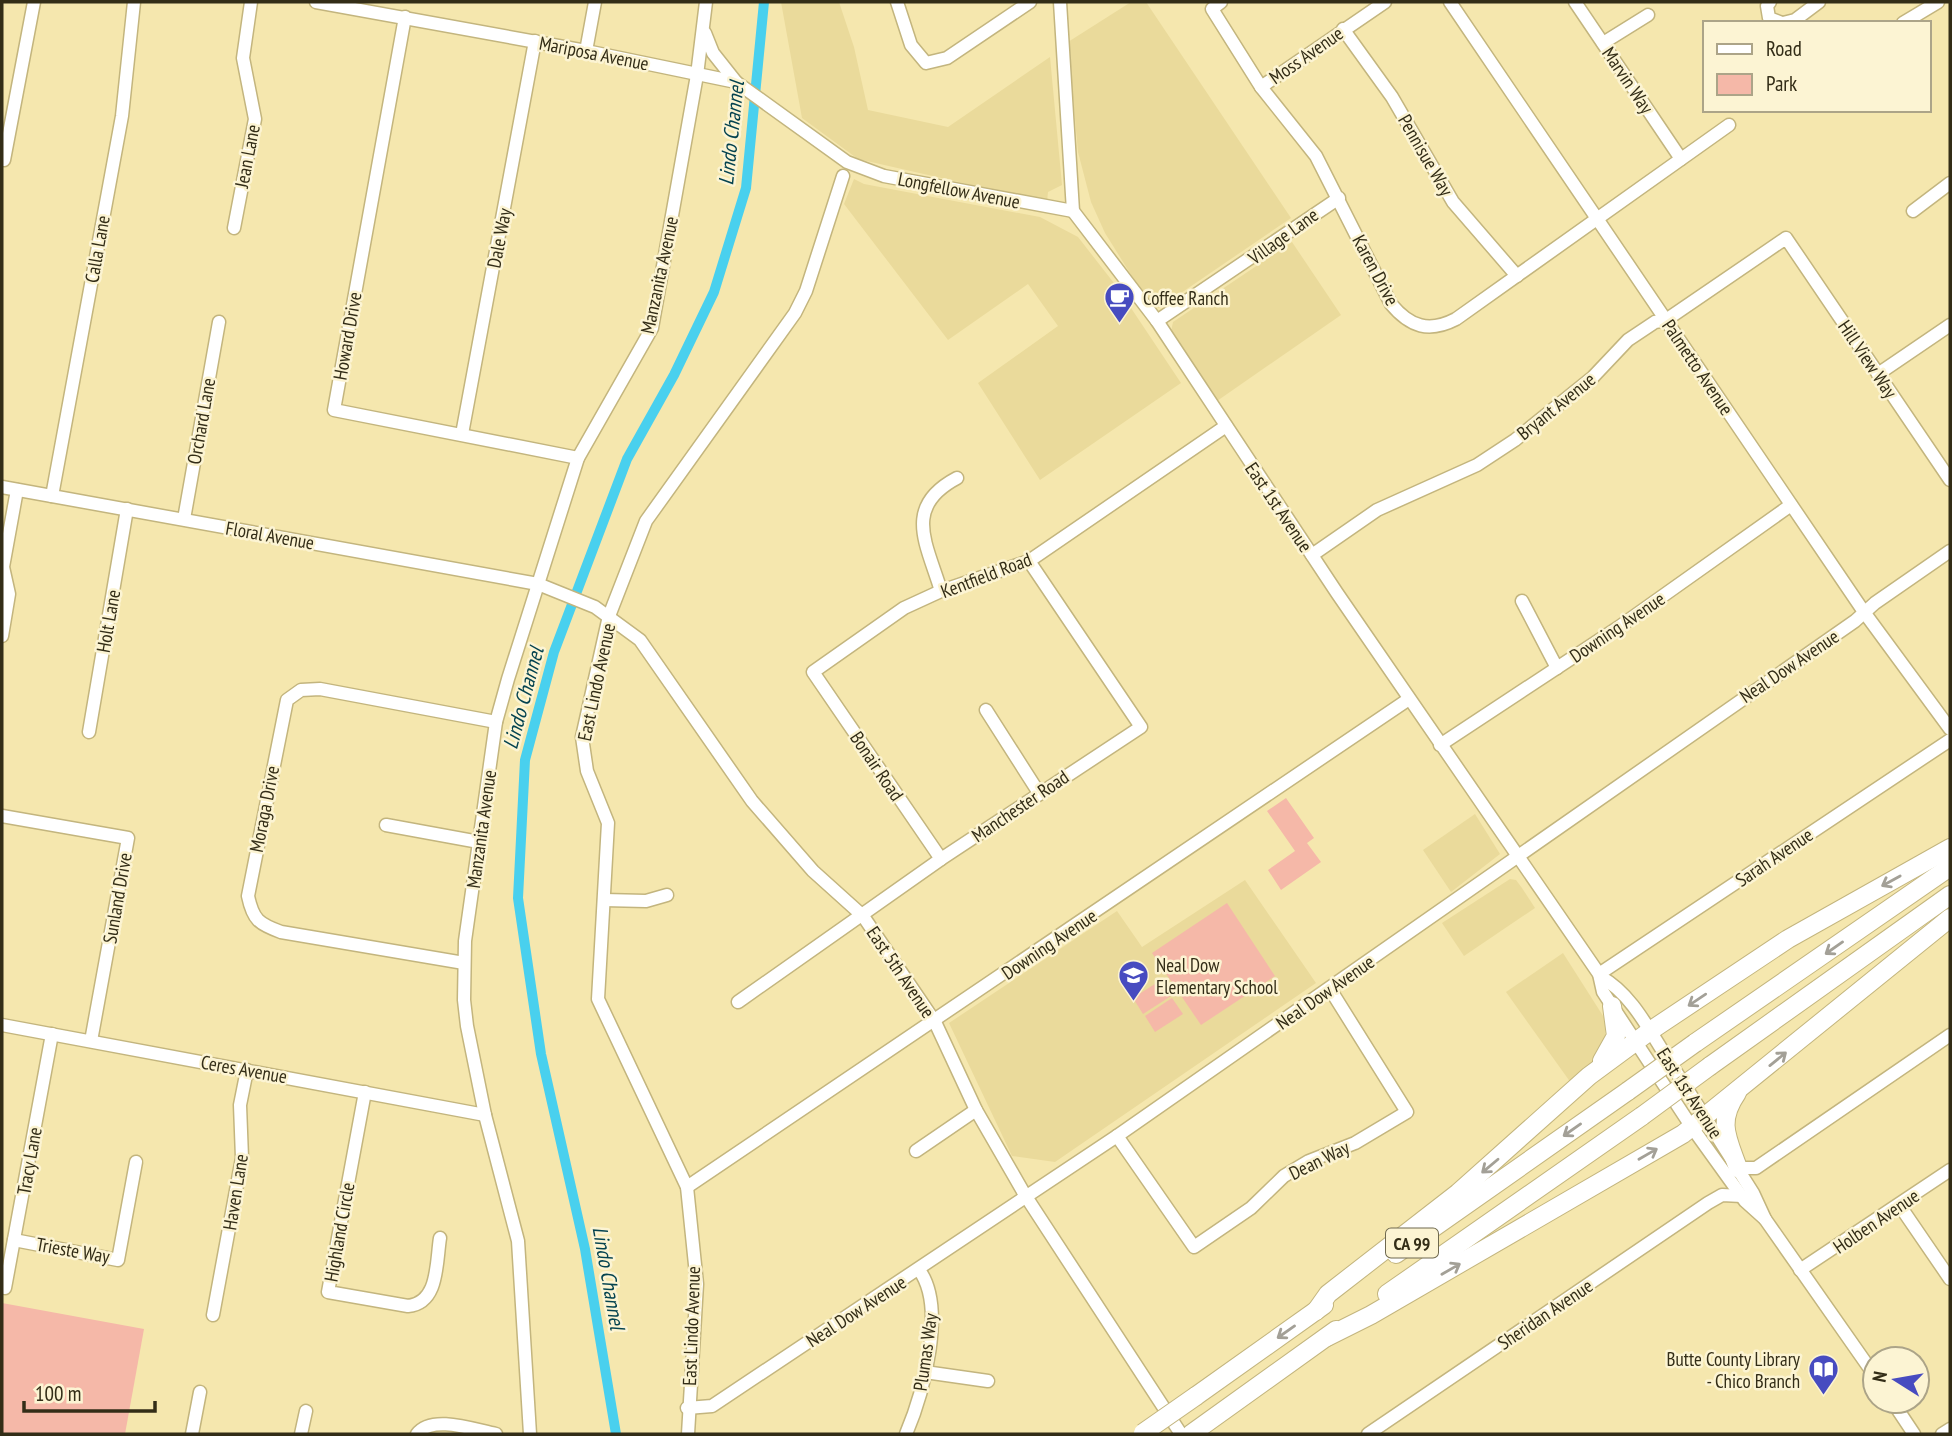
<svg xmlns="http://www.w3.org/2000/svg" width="1952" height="1436" viewBox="0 0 1952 1436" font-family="'PT Sans Narrow',sans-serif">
  <rect width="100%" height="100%" fill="#f5e7ae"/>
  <g fill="#eada9b">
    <path d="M781,2H839L854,47L868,110L948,127L1050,57L1062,185L1048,192L1047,202L858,159L802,118Z"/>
    <path d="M1131,2H1146L1291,218L1159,308L1148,302L1105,233L1091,202L1078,152L1068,42Z"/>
    <path d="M854,179L864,184L1040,217L1078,237L1117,287L1181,383L1040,480L978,383L1058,326L1028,284L948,340L844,204Z"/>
    <path d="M1292,242L1341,315L1217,401L1171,332L1173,322Z"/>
    <path d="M1475,814L1500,854L1451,892L1423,850Z"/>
    <path d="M1510,879L1516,880L1522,888L1535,908L1464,956L1442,923Z"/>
    <path d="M1245,880L1316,983L1055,1162L1012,1156L949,1023L1117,911L1142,947Z"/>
    <path d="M1563,953L1605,1019V1038L1594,1060L1571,1083L1506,992Z"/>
  </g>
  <g fill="#f5b8a8">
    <path d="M1286,798L1314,838L1307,843L1321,862L1281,890L1268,870L1295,851L1267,811Z"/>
    <path d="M1227,903L1275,976L1201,1025L1152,953Z"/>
    <path d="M1161,980L1171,996L1143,1014L1133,998Z"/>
    <path d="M1172,998L1183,1014L1155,1032L1145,1016Z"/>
    <path d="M2,1303L144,1329L125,1434H2Z"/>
  </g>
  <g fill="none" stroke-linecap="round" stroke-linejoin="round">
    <path stroke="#49d0ee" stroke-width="10" d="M616,1434L585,1249L541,1054L518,898L525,760L554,652L627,459L674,375L714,292L746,188L764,2"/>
    <defs>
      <g id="minor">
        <path d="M316,2L586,51L736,82L847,162L884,176L1073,211"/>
        <path d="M897,2L911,45L926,63L947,58L1030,2"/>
        <path d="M1060,2L1073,211L1157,321L1337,593L1599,974L1603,992L1691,1126L1745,1201L1765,1219"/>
        <path d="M1221,2L1212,9L1261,87L1316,156L1391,304C1410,327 1429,333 1456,319L1729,125"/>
        <path d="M1450,2L1864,612L1950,729"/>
        <path d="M1575,2L1681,159"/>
        <path d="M1770,2L1767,6L1769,18L1782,23"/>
        <path d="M405,17L334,410L578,458"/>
        <path d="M1783,23L1795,20L1819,2"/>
        <path d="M1903,23L1938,2"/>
        <path d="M1343,29L1392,97L1453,202L1517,276"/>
        <path d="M705,33L713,53L736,82"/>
        <path d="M1603,43L1648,15"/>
        <path d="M586,51L595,2"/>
        <path d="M1261,87L1385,2"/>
        <path d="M4,160L34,2"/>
        <path d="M1913,211L1950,183"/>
        <path d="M234,228L255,119L243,58L251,2"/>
        <path d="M1157,321L1339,198"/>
        <path d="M1878,374L1950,325"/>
        <path d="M462,434L535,41"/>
        <path d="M2,487L538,584L595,607L640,640L752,801L813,871L863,916L935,1022L976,1110L1025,1195L1181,1434"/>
        <path d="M52,496L122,116L134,2"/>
        <path d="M184,519L219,322"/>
        <path d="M1312,555L1377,510L1477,465L1515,440L1593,377L1628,340L1655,322L1666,320L1786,238L1950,480"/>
        <path d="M941,591C927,544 902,507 957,478"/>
        <path d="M1522,601L1557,668"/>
        <path d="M2,636L9,594L3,567L17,490"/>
        <path d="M986,710L1039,793"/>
        <path d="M89,732L127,509"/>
        <path d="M1440,745L1619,627L1791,505"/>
        <path d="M2,816L128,838L91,1041"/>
        <path d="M386,825L479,842"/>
        <path d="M941,859L813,672L904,608L941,591L1029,561L1226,426"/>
        <path d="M604,900L646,901L667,895"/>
        <path d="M464,963L281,932C259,924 253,920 248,896L287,700L301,690L320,689L496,722"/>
        <path d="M1599,974L1950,740"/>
        <path d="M1601,977C1632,994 1650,1032 1669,1061C1697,1104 1725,1149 1753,1193L1765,1219L1875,1376"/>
        <path d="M738,1002L941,859L1141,727L1029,561"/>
        <path d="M2,1025L485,1115"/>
        <path d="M365,1092L328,1292L408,1306C439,1303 436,1263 440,1238"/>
        <path d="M1117,1136L1194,1247L1251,1208L1284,1176L1309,1161L1355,1143L1407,1112L1330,989"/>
        <path d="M916,1151L976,1110"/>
        <path d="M1738,1168H1756L1950,1035"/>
        <path d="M687,1187L1409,699"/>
        <path d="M1900,1206L1950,1279"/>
        <path d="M14,1240L118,1260L136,1162"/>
        <path d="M1800,1270L1950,1170"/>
        <path d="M5,1288L52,1034"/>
        <path d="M213,1315L242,1158L240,1105L247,1070"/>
        <path d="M925,1372L988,1381"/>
        <path d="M1892,1401L1914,1434"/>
        <path d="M687,1408L712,1406L1117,1136L1855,621L1875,603L1950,551"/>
        <path d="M192,1434L200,1392"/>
        <path d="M301,1434L306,1411"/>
        <path d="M417,1434C432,1414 475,1430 496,1434"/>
        <path d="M530,1434L518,1241L485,1115L467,1026L464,1000L465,941L496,722L508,679L578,458L652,328L697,75L706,2"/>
        <path d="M688,1434L697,1284L687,1187L598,999L608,823L587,771L582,737L609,616L646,521L795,313L806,291L843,176"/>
        <path d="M906,1434C923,1394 947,1307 919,1270"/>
        <path d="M1368,1434L1708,1203L1722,1195L1742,1196"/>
        <path d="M1942,1434L1950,1429"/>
      </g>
      <g id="highway">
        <path d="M1695,1043L1950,867"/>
        <path d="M1602,1061L1616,1036L1612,1006"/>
        <path d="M1710,1066L1950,895"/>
        <path d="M1737,1093C1717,1122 1727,1137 1738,1168"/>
        <path d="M1396,1254L1628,1091"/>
        <path d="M1387,1294L1642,1116"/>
        <path d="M1316,1311L1328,1294L1458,1193L1589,1076L1650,1031L1788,939L1950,848"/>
        <path d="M1327,1337L1371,1315L1683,1134L1950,918"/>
        <path d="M1196,1396L1324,1305"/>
        <path d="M1191,1434L1336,1330"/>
      </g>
    </defs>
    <use href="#minor" stroke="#c3b57e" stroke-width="15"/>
    <use href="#highway" stroke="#c3b57e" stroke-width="20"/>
    <use href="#minor" stroke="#fff" stroke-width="12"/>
    <use href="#highway" stroke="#fff" stroke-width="18"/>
    <defs>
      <g id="highway-bridge">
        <path d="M1628,1091L1695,1043"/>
        <path d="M1642,1116L1710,1066"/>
        <path d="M1143,1433L1196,1396"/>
      </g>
    </defs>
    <use href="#highway-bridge" stroke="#c3b57e" stroke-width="20" stroke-linecap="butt"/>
    <use href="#highway-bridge" stroke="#fff" stroke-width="18"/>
  </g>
  <defs><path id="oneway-shaft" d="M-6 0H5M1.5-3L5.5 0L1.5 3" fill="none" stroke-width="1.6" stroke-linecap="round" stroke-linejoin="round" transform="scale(1.75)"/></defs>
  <g stroke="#a3a097">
    <use href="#oneway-shaft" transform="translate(1891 881) rotate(151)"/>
    <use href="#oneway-shaft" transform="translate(1834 948) rotate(145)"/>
    <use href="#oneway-shaft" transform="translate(1697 1000) rotate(146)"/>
    <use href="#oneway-shaft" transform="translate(1778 1059) rotate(-39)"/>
    <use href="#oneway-shaft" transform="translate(1572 1130) rotate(145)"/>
    <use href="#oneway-shaft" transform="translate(1648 1154) rotate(-30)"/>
    <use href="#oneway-shaft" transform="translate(1490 1166) rotate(140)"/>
    <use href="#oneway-shaft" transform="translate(1451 1269) rotate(-30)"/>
    <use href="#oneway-shaft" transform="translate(1286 1332) rotate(145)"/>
  </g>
  <defs>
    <symbol id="cafe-pin" viewBox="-11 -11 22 30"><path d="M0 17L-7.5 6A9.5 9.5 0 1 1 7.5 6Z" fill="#474bc0" stroke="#fcf4d3"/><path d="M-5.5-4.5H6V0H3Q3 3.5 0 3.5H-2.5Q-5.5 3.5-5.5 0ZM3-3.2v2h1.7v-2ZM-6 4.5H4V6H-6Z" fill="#fff"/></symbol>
    <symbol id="school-pin" viewBox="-11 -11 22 30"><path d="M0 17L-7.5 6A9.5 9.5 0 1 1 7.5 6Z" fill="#474bc0" stroke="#fcf4d3"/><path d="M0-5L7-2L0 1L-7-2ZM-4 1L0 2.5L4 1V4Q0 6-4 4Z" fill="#fff"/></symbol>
    <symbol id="library-pin" viewBox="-11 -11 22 30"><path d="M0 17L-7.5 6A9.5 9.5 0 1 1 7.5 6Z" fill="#474bc0" stroke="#fcf4d3"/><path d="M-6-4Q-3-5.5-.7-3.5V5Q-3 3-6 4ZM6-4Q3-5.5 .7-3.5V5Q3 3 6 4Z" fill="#fff"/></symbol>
  </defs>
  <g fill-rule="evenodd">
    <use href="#cafe-pin" x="1102" y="280" width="35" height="47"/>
    <use href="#school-pin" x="1116" y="958" width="35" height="47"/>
    <use href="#library-pin" x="1806" y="1352" width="35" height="47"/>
  </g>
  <g text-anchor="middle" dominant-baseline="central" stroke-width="5" stroke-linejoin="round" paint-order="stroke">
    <rect fill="#fcf4d3" stroke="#6f694f" stroke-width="2" x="1386" y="1228.5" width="52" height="29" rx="5"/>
    <g font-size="18" font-weight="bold" fill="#332d17">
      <text x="1412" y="1243">CA 99</text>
    </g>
    <g font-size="19" fill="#332d17" stroke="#fcf4d3">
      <text transform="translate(594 53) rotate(11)">Mariposa Avenue</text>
      <text transform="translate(1306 55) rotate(-35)">Moss Avenue</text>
      <text transform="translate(1628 80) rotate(56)">Marvin Way</text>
      <text transform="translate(1426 155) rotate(60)">Pennisue Way</text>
      <text transform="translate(247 156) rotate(-79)">Jean Lane</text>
      <text transform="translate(959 190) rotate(11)">Longfellow Avenue</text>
      <text transform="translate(1283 236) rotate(-36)">Village Lane</text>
      <text transform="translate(499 238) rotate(-79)">Dale Way</text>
      <text transform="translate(97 249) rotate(-80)">Calla Lane</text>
      <text transform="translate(1376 270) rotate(62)">Karen Drive</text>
      <text transform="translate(659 275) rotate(-78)">Manzanita Avenue</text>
      <text transform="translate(347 336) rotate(-80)">Howard Drive</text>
      <text transform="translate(1868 359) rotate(56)">Hill View Way</text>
      <text transform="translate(1698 367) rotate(56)">Palmetto Avenue</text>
      <text transform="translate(1556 406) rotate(-39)">Bryant Avenue</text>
      <text transform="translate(201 421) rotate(-80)">Orchard Lane</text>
      <text transform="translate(1279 507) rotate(56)">East 1st Avenue</text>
      <text transform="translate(270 535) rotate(10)">Floral Avenue</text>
      <text transform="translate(986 575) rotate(-21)">Kentfield Road</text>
      <text transform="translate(108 621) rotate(-80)">Holt Lane</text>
      <text transform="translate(1617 627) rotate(-34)">Downing Avenue</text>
      <text transform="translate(1789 666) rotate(-34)">Neal Dow Avenue</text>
      <text transform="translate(596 682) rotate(-78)">East Lindo Avenue</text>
      <text transform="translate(877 766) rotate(56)">Bonair Road</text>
      <text transform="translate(1020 806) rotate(-34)">Manchester Road</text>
      <text transform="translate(264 809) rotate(-79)">Moraga Drive</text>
      <text transform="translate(481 829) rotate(-82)">Manzanita Avenue</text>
      <text transform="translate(1774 857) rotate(-34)">Sarah Avenue</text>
      <text transform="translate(117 898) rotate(-80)">Sunland Drive</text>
      <text transform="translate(1049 944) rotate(-34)">Downing Avenue</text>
      <text transform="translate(901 972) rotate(56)">East 5th Avenue</text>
      <text transform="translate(1325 992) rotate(-35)">Neal Dow Avenue</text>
      <text transform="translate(244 1069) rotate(10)">Ceres Avenue</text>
      <text transform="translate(1690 1093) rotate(57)">East 1st Avenue</text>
      <text transform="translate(1319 1160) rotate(-26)">Dean Way</text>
      <text transform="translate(29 1161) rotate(-80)">Tracy Lane</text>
      <text transform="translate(235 1192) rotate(-81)">Haven Lane</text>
      <text transform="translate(1876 1221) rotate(-34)">Holben Avenue</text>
      <text transform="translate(339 1232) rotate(-80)">Highland Circle</text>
      <text transform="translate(73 1250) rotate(10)">Trieste Way</text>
      <text transform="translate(856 1311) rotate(-33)">Neal Dow Avenue</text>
      <text transform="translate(1545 1314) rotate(-34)">Sheridan Avenue</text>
      <text transform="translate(691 1326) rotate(-88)">East Lindo Avenue</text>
      <text transform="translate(925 1352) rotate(-82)">Plumas Way</text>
    </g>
    <g font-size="19" fill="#332d17" stroke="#fcf4d3" text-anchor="start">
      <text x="1143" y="298">Coffee Ranch</text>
      <text x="1156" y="965">Neal Dow<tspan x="1156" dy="22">Elementary School</tspan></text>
      <text x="1800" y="1359" text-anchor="end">Butte County Library<tspan x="1800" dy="22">- Chico Branch</tspan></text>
    </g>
    <g font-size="21" font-style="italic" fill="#05434f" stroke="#fcf4d3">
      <text transform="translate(731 133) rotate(-84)">Lindo Channel</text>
      <text transform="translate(523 698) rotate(-75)">Lindo Channel</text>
      <text transform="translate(609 1278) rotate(80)">Lindo Channel</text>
    </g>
  </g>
  <rect width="1952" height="1436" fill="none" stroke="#332d17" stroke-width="7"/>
  <rect x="1703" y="21" width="228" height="91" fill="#fcf4d3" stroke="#aca488" stroke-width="2"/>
  <rect x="1717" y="44" width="35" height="10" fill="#ffffff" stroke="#aca488" stroke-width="2"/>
  <text x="1766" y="56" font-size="21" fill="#332d17">Road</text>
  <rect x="1717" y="74" width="35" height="21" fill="#f5b8a8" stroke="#aca488" stroke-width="2"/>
  <text x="1766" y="91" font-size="21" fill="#332d17">Park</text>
  <g transform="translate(1896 1380) rotate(281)"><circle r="33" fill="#fcf4d3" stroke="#aca488" stroke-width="2"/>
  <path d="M0-5L12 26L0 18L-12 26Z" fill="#474bc0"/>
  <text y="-10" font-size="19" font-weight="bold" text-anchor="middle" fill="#332d17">N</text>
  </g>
  <path d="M24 1401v10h131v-10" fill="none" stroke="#332d17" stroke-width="3.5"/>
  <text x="35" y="1401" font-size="21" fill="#332d17" stroke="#fcf4d3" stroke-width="5" paint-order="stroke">100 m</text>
</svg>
